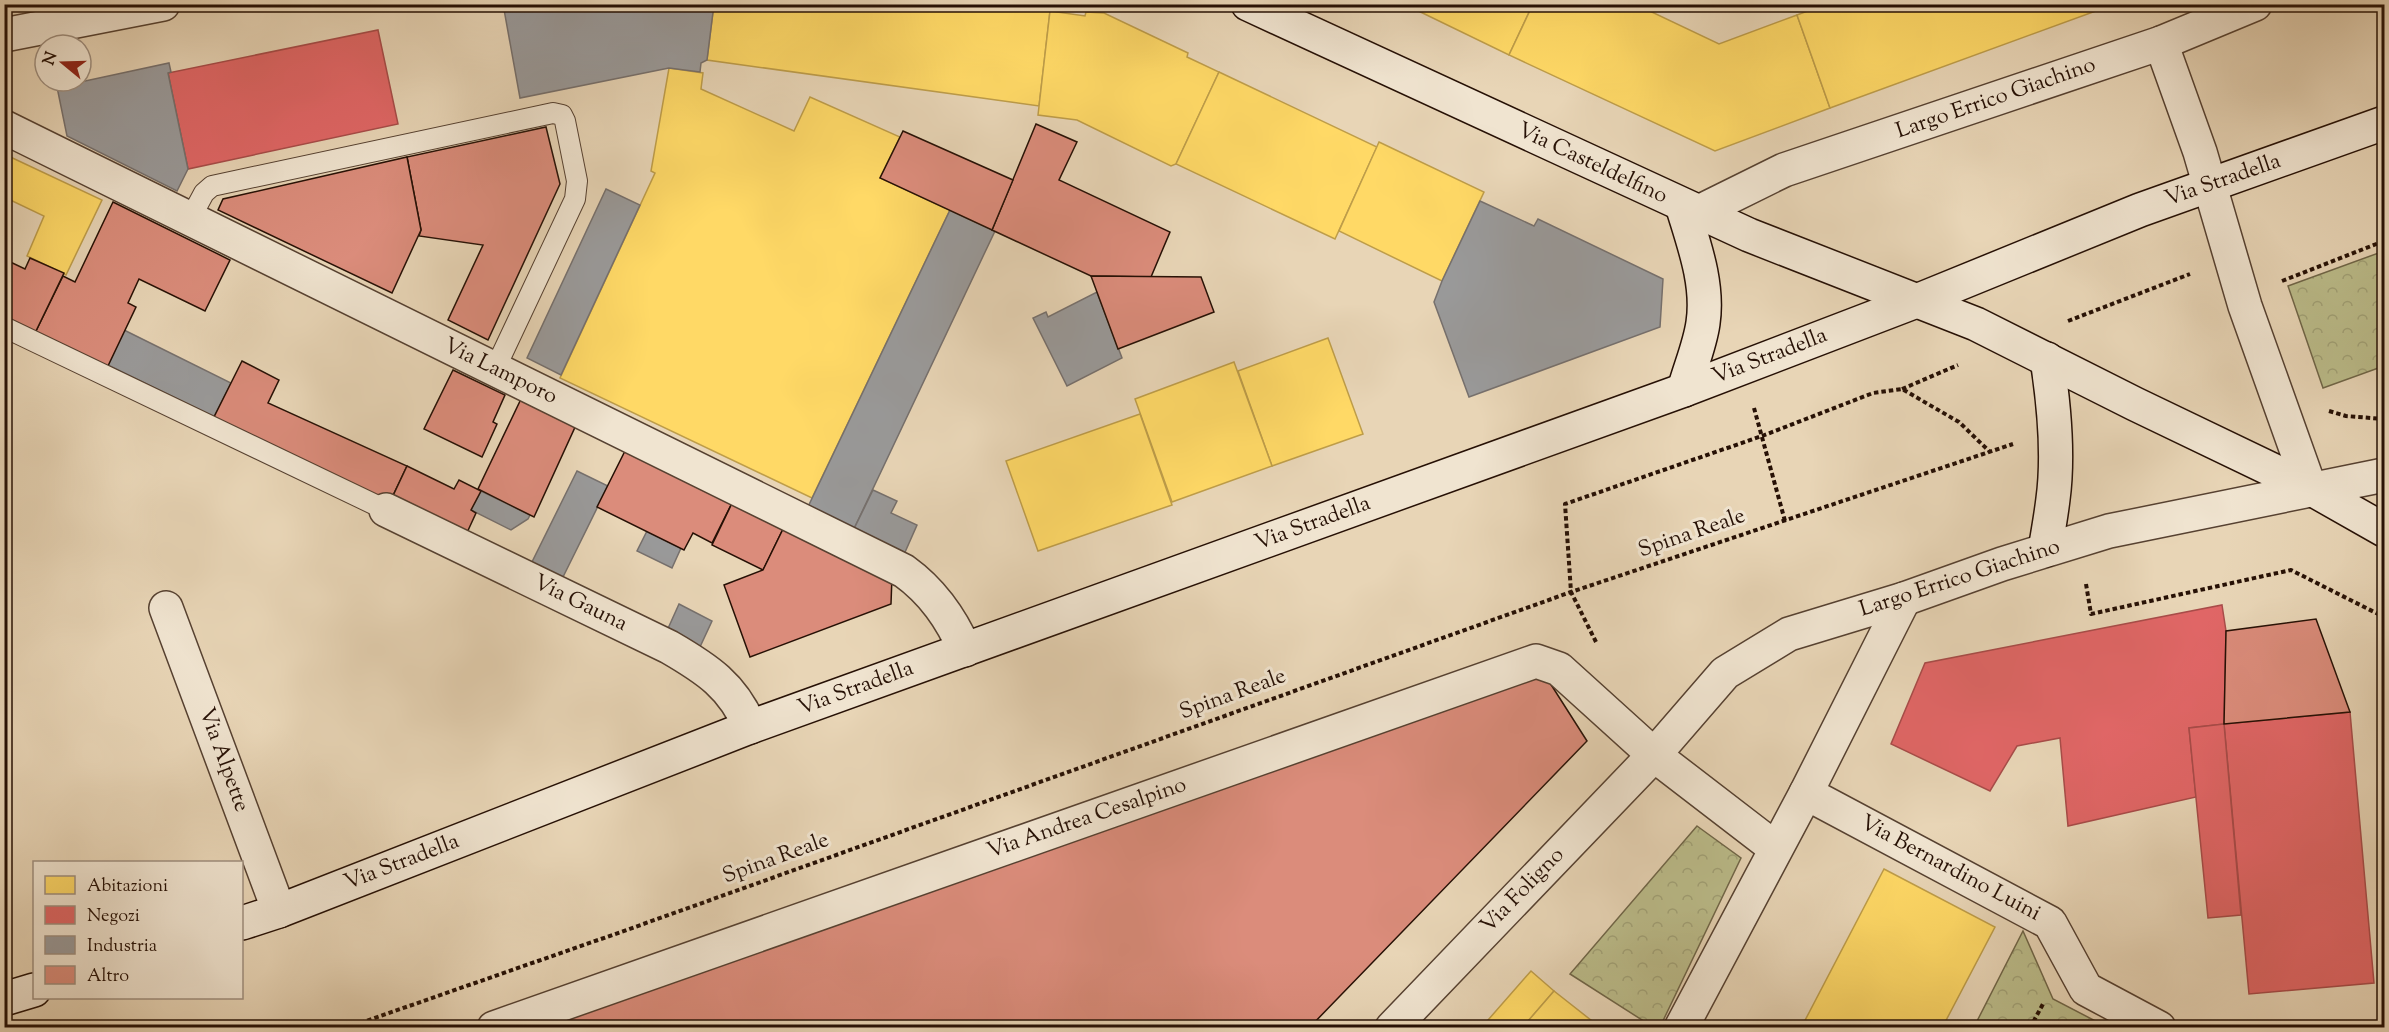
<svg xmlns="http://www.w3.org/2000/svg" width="2389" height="1032" viewBox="0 0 2389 1032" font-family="'Sorts Mill Goudy',serif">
  <defs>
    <pattern id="forest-crowns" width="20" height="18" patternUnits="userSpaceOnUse" patternTransform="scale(1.5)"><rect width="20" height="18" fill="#bbbc8a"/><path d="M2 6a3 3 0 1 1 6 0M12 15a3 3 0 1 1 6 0" fill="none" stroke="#a1a176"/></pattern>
  </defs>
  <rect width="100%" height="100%" fill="#e8d5b6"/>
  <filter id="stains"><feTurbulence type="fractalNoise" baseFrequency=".00333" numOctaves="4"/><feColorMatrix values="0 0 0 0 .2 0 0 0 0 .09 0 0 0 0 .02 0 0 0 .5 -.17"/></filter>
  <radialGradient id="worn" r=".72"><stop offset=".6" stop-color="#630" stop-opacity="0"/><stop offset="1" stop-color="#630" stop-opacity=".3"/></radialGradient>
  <g fill="url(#forest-crowns)" stroke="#706648" stroke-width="1.5">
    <path d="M2384,251V366L2323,388L2288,286Z"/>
    <path d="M1697,826L1741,858L1660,1027H1653L1570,974Z"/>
    <path d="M2023,931L2053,999L2107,1027H1974Z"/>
  </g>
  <g fill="#ffd966" stroke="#be9d49" stroke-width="1.5">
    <path d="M714,4L1052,6V12L1050,11L1039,106L707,60Z"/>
    <path d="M1404,4H1533L1509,55Z"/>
    <path d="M1533,4H1635L1719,44L1797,15L1830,108L1715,151L1509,55Z"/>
    <path d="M1826,4H2115L1830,108L1797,15Z"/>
    <path d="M1050,11L1085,16L1086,12L1104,13L1188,53L1187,57L1219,72L1176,164L1171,166L1077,120L1038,115Z"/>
    <path d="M669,68L703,73L701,89L794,131L810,97L900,137L880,178L950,210L812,498L560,378L655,173L651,171Z"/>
    <path d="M1219,72L1377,147L1335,239L1176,164Z"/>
    <path d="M1379,142L1484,192L1442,281L1339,231Z"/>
    <path d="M4,154L102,200L66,275L27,256L44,216L4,197Z"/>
    <path d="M1328,338L1363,434L1272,466L1238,371Z"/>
    <path d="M1234,362L1272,466L1172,502L1135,399Z"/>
    <path d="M1140,414L1172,505L1038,551L1006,461Z"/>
    <path d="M1884,869L1995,927L1942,1028H1801Z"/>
    <path d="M1531,971L1554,991L1522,1028H1481Z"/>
    <path d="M1554,991L1601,1028H1522Z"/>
  </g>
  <g fill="#e06666" stroke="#a84c49" stroke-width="1.5">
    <path d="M378,30L398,124L188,169L168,73Z"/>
    <path d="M2222,605L2226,631L2224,724L2189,728L2196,797L2068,826L2060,738L2017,746L1990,791L1891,744L1925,663Z"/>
    <path d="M2350,712L2374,983L2249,994L2224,724Z"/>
    <path d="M2224,724L2241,915L2208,918L2189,728Z"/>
  </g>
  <g fill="#999" stroke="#76706d" stroke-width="1.5">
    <path d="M503,4H714L707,60L701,63L700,72L669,68L520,98Z"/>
    <path d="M169,63L171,72L168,73L188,169L177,191L67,136L57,87Z"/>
    <path d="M606,189L640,205L561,375L527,358Z"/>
    <path d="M1480,201L1534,226L1538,219L1663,279L1660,327L1469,397L1434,302L1442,281Z"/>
    <path d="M950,210L995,231L851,535L805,513Z"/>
    <path d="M1097,292L1122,358L1067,386L1033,318L1046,312L1048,317Z"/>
    <path d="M124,330L231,383L214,417L108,365Z"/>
    <path d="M577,471L608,486L562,579L531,564Z"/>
    <path d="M873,490L897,501L891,513L917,525L902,559L851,535Z"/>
    <path d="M481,491L530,515L528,519L511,530L471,510Z"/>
    <path d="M647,531L681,548L672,568L637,551Z"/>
    <path d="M679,604L712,621L699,649L666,633Z"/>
  </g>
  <g fill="#db8c7b" stroke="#261005" stroke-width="1.5">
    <path d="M1036,124L1077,142L1059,180L1170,232L1151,277L1091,276L992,230Z"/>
    <path d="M546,127L560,184L488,340L448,320L483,245L419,236L421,230L407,157Z"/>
    <path d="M903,131L1013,180L992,230L880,178Z"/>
    <path d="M407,157L421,230L392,293L218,210L223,199Z"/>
    <path d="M113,202L230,260L205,311L139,279L128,303L136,307L107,368L35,333L63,276L75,282Z"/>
    <path d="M30,258L64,273L35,333L4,319V259L25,269Z"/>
    <path d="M1091,276L1201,277L1214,312L1118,349Z"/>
    <path d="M242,361L279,380L268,403L407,466L388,506L212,421Z"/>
    <path d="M453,370L505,395L493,422L497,424L482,457L424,429Z"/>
    <path d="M521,399L576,425L534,517L478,489Z"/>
    <path d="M626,449L733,501L712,543L693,533L684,550L597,507Z"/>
    <path d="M407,466L454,489L459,480L481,491L471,510L476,513L465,537L391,500Z"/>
    <path d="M734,499L785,525L763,570L712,545Z"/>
    <path d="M785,525L892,576L891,604L750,657L724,585L763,570Z"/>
    <path d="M2316,619L2350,712L2224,724L2226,631Z"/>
    <path d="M1536,661L1587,741L1309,1028H494Z"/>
  </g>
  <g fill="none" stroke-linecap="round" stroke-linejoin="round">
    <defs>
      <g id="lane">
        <path d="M190,219L204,193L212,186L553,113L562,115L565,121L577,181L575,199L495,369"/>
        <path d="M4,327L386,510"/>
      </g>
      <g id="street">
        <path d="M4,35L163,4"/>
        <path d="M2161,43L2200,152L2245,306L2310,488"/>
        <path d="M4,127L904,571C933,592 951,618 965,650"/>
        <path d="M1699,212L1784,170L2161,43L2255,4"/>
        <path d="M386,510L669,647C707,669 733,686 750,727"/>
        <path d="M166,608L279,911"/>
        <path d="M1806,793L2050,923L2086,989L2159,1028"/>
        <path d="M494,1028L1536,661L1559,669L1654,755L1775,848"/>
        <path d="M1392,1028L1654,755L1725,673L1789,634L1904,599L2002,564L2109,531L2384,475"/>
        <path d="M1681,1028L1806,793L1904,599"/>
      </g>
      <g id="secondary">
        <path d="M1248,4L1749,235L1976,324L2135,404L2310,488L2384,530"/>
        <path d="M1682,205C1693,242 1709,283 1703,323C1700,345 1690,368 1684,390"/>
        <path d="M2045,550C2048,533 2051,516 2053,499C2059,454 2054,404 2047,359"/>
        <path d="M242,923L279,911L750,727L1684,390L1919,300L2140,210L2384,123"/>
        <path d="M4,999L34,990"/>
      </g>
    </defs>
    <use href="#lane" stroke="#564131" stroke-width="22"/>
    <use href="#street" stroke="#564131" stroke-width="36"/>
    <use href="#secondary" stroke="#261005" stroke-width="36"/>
    <g stroke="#261005" stroke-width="4" stroke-dasharray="4.5 3" stroke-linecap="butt">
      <path d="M2282,281L2384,241"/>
      <path d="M2068,321L2190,274"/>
      <path d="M1902,389L1958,365"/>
      <path d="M1754,408L1785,521"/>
      <path d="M2329,411L2346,416L2384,419"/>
      <path d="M2086,584L2091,614L2291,570L2384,617"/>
      <path d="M1596,642L1571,592L1565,504L1762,436L1873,393L1902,389L1959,422L1990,452"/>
      <path d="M346,1028L621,932L1571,592L2013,444"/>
      <path d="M2030,1028L2044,1002"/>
    </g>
    <use href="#lane" stroke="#f0e4d0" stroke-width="20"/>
    <use href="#street" stroke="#f0e4d0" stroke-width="33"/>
    <use href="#secondary" stroke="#f0e4d0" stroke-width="33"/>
  </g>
  <g text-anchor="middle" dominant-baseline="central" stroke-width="6" stroke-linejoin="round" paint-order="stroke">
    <g font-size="22" fill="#261005" stroke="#f0e4d0">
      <text transform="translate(1996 99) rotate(-19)">Largo Errico Giachino</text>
      <text transform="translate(1592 164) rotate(25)">Via Casteldelfino</text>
      <text transform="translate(2223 181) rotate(-19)">Via Stradella</text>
      <text transform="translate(1770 357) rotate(-21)">Via Stradella</text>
      <text transform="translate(500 372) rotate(26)">Via Lamporo</text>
      <text transform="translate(1313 524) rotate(-20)">Via Stradella</text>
      <text transform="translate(1692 534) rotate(-19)">Spina Reale</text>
      <text transform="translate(1960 579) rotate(-18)">Largo Errico Giachino</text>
      <text transform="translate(580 604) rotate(26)">Via Gauna</text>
      <text transform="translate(856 689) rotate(-20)">Via Stradella</text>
      <text transform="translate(1233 695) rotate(-20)">Spina Reale</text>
      <text transform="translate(223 760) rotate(70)">Via Alpette</text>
      <text transform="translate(1087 819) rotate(-19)">Via Andrea Cesalpino</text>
      <text transform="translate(776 859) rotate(-20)">Spina Reale</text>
      <text transform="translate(402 863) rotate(-21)">Via Stradella</text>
      <text transform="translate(1950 869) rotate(28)">Via Bernardino Luini</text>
      <text transform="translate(1523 891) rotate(-46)">Via Foligno</text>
    </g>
  </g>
  <rect width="2389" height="1032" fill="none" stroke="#e8d5b6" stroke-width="24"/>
  <rect x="6" y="6" width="2377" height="1020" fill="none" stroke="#261005" stroke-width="3"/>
  <rect x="12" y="12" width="2365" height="1008" fill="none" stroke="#261005" stroke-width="1.5"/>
  <rect x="33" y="861" width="210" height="138" fill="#f0e4d0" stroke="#9f8f7f" stroke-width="1.5"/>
  <rect x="45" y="876" width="30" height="18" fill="#ffd966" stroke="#9f8f7f" stroke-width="1.5"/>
  <text x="87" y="891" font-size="18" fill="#261005">Abitazioni</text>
  <rect x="45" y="906" width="30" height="18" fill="#e06666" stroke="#9f8f7f" stroke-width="1.5"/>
  <text x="87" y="921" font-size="18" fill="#261005">Negozi</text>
  <rect x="45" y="936" width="30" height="18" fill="#999999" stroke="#9f8f7f" stroke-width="1.5"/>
  <text x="87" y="951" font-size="18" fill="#261005">Industria</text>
  <rect x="45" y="966" width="30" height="18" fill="#db8c7b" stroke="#9f8f7f" stroke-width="1.5"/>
  <text x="87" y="981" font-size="18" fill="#261005">Altro</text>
  <g transform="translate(63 63) rotate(289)"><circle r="28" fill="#f0e4d0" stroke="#9f8f7f" stroke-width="1.5"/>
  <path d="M0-4.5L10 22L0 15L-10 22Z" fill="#8f2418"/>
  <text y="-9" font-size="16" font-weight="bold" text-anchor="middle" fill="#261005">N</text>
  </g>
  <rect width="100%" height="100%" filter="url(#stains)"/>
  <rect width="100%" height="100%" fill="url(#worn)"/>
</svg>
